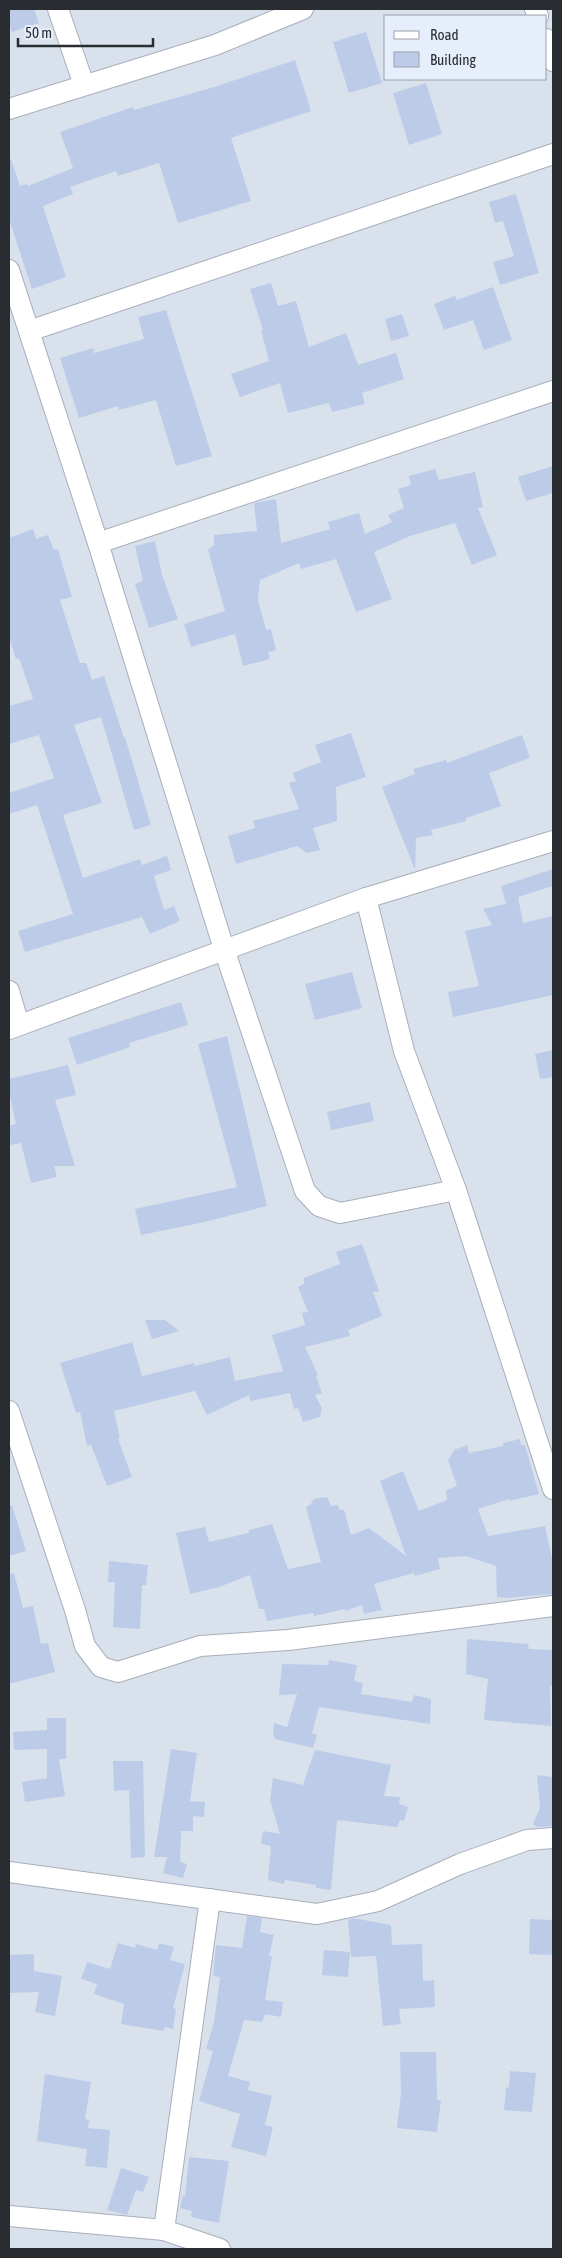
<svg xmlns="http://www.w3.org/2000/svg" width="562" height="2258" viewBox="0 0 562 2258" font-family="'Asap Condensed',sans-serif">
  <rect width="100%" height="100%" fill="#d9e1ed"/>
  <g fill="#bccce8">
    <path d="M9,9H34L39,23L12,32L9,24Z"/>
    <path d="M366,32L382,83L349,93L333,42Z"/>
    <path d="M295,60L311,111L231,138L251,201L178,223L159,163L118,176L116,171L70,187L73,194L43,206L66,277L32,289L9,219V159H11L20,186L27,184L28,186L73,168L60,132L133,107L134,110L214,87Z"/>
    <path d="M426,83L442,134L409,145L393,93Z"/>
    <path d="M516,194L539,273L500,285L493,262L514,256L503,221L495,223L489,202Z"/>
    <path d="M271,283L278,306L296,301L309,347L346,333L358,365L396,353L404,379L362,393L365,404L332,412L329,403L288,413L280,383L240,397L231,374L269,361L261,330H263L250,289Z"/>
    <path d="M493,287L512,340L484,350L473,320L444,330L434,304L455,296L457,300Z"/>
    <path d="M166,310L212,456L176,466L156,400L119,410L118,406L79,418L60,358L93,348L94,353L144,339L138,317Z"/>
    <path d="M402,314L409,336L391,341L385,319Z"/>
    <path d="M553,466V493L526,501L518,477Z"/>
    <path d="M435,469L439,480L475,472L483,507L478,508L497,555L472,565L455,523L410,536L374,552L392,599L356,612L336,559L301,569L299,563L260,580L258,600L266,630L271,629L276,650L268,652L270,659L243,666L235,634L191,647L184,624L225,611L208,550L214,545V535L257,531L254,503L276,499L281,543L330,529L328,522L359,513L365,534L392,522L388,515L404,508L398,489L411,485L409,476Z"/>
    <path d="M33,529L36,539L48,535L54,550L58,549L72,597L60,600L80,663H86L92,680L104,676L124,738L125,737L151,825L134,830L101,717L74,725L102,803L63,815L83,878L140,859L142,865L167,856L171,870L154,876L164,910L174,906L180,921L150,934L142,917L25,952L18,931L73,914L37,805L9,814V793L54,778L39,735L9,744V706L33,699L19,658L16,659L9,637V538Z"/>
    <path d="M155,541L162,575L178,619L149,628L135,584L143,581L135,546Z"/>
    <path d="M351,733L366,777L336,787L337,821L313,828L320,850L307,853L297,846L236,864L228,836L255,828L253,821L299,809L289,783L296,781L293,773L321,762L315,745Z"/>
    <path d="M522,735L530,758L489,773L501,806L466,818V821L431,830L433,835L416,838L415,870L382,787L415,774L413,769L446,760L447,763Z"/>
    <path d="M553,869V886L518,897L523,923L553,916V995L453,1017L448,992L479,986L465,931L492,925L483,909L506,904L501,886Z"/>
    <path d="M352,972L362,1008L315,1020L305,984Z"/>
    <path d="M181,1002L188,1025L129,1043L130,1047L77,1065L68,1038Z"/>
    <path d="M227,1036L267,1206L205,1222L141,1235L135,1209L237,1187L198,1044Z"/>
    <path d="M553,1050V1077L540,1079L535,1054Z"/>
    <path d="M68,1065L76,1095L55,1100L75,1166H54L57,1177L31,1183L21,1143L11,1145L9,1135V1126L16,1124L9,1092V1079Z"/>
    <path d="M370,1102L374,1121L331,1130L327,1112Z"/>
    <path d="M362,1244L379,1291L373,1292L382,1316L348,1330L350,1336L305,1347L318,1375L316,1376L322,1393L315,1395L322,1408L320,1417L303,1422L298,1408L294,1409L290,1393L250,1401L249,1395L207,1415L195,1391L114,1411L120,1439H118L132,1477L107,1486L91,1445L87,1446L80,1412L76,1413L60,1363L132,1342L142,1376L194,1363L195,1366L230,1357L235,1381L283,1371L272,1335L305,1325L302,1313L308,1312L298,1287L304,1284V1278L340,1264L336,1252Z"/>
    <path d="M145,1320H165L179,1331L152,1339Z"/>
    <path d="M520,1439L521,1445H525L539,1494L509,1501V1499L478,1509L488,1536L545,1526L553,1564V1594L506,1598L497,1597L496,1566L466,1556L438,1558L440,1569L415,1576L414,1573L374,1584L382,1610L364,1614L362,1605L345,1611V1609L314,1616L313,1613L267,1621L264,1609H259L250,1575L219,1587L190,1594L176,1533L205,1527L209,1542L249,1533V1530L272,1524L288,1569L321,1562L306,1507L310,1505L314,1499L327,1497L331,1506L338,1505L340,1510H344L351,1535L369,1528L406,1556L380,1481L403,1471L419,1511L447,1500L446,1490L457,1486L448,1460L454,1450L467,1445L469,1453L503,1446V1443Z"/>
    <path d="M12,1505L26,1551L9,1556V1506Z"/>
    <path d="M109,1561L148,1565L146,1585H142L140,1629L113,1627L115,1582H108Z"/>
    <path d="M14,1573L23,1608L33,1606L41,1644L48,1643L55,1672L9,1684V1574Z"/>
    <path d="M467,1639L528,1644L529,1649L553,1650V1686H550L551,1726L484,1720L488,1679L466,1674Z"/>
    <path d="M329,1660L357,1665L354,1681L363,1683L361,1694L412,1702L414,1695L431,1699L430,1724L319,1707L312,1733L317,1735L313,1748L275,1739L273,1733L274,1723L287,1727L297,1694L279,1695L282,1664L328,1665Z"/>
    <path d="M47,1718H66V1759H59L65,1796L25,1802L22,1782L47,1778V1749L14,1750L13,1732L47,1730Z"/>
    <path d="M171,1749L197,1753L190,1801L205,1802L204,1817L193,1816V1831H181L180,1862L187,1864L183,1878L163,1873L167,1857H154Z"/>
    <path d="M315,1750L391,1765L384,1796L400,1797L399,1804L408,1807L404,1821L400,1820L397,1827L337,1820L331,1890L316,1888V1885L285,1880L284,1884L268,1880L271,1846L261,1844L263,1831L280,1834L270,1800L273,1778L303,1785Z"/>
    <path d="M113,1761H143L145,1857L131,1858L129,1790L114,1791Z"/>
    <path d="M537,1775L553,1777V1826L537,1827L533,1824L540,1808Z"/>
    <path d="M247,1916L262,1918L260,1932L274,1935L269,1956H272L265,2000L283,2002L281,2017L265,2014L262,2022L244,2020L228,2076L250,2082L248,2090L272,2096L265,2125L273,2127L266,2156L231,2147L240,2114L199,2101L213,2051L206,2049L214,2023L220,1977L213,1976L216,1945L242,1948Z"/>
    <path d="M353,1918L391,1925L392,1945L422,1944L423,1981L434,1980L435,2007L399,2009L401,2024L383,2026L376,1956L351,1957L348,1920Z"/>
    <path d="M530,1919L553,1920V1955L529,1954Z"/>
    <path d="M118,1943L135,1948L136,1944L157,1950L159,1943L174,1947L170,1960L185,1964L173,2008L176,2009L173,2029L164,2027V2031L121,2024L124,2004L94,1994L97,1984L81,1979L87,1962L110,1969Z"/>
    <path d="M324,1950L350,1952L348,1977L322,1975Z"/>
    <path d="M34,1954V1971L62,1976L55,2016L35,2012L39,1992L9,1993V1955Z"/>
    <path d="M400,2052H436L437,2100H441L437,2132L397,2128L401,2092Z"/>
    <path d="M510,2071L536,2073L532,2112L504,2110L506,2087L509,2088Z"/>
    <path d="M45,2074L91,2082L85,2119L89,2120L88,2128L110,2130L107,2168L85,2166L87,2149L37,2141Z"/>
    <path d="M189,2157L229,2161L219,2223L191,2217L192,2211L180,2208L183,2195L185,2196Z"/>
    <path d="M121,2168L149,2177L143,2192L136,2190L127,2215L107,2210Z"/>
  </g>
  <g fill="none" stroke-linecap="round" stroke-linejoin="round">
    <defs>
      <g id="minor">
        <path d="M58,9L84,85"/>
        <path d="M535,9L538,16"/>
        <path d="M546,39L553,61"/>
        <path d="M9,109L215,45L303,9"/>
        <path d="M9,270L98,543L224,949L305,1191L319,1206L340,1213L456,1190"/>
        <path d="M29,331L553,154"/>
        <path d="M98,543L553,391"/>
        <path d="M553,841L366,898L404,1051L456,1190L553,1489"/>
        <path d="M9,991L19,1025"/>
        <path d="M9,1029L366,898"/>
        <path d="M9,1411L75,1610L85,1646L101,1667L118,1672L200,1646L288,1640L553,1606"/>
        <path d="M9,1872L317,1914L378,1901L460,1864L527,1840L553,1838"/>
        <path d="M9,2216L164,2230L220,2249"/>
        <path d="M164,2230L210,1899"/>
      </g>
    </defs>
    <use href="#minor" stroke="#a8afbb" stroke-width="22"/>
    <use href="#minor" stroke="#fff" stroke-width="20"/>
  </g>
  <rect width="562" height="2258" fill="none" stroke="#292c30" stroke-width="20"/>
  <rect x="384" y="15" width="162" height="65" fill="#e7eefb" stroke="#9ba0aa"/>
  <rect x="394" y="31" width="25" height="8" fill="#ffffff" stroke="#9ba0aa"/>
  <text x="430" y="40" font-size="15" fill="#292c30">Road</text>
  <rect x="394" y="52" width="25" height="15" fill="#bccce8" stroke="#9ba0aa"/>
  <text x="430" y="65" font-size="15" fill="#292c30">Building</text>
  <path d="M18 38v8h135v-8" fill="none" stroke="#292c30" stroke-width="2.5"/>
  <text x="25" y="38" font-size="15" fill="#292c30" stroke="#e7eefb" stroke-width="4" paint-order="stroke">50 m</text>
</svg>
